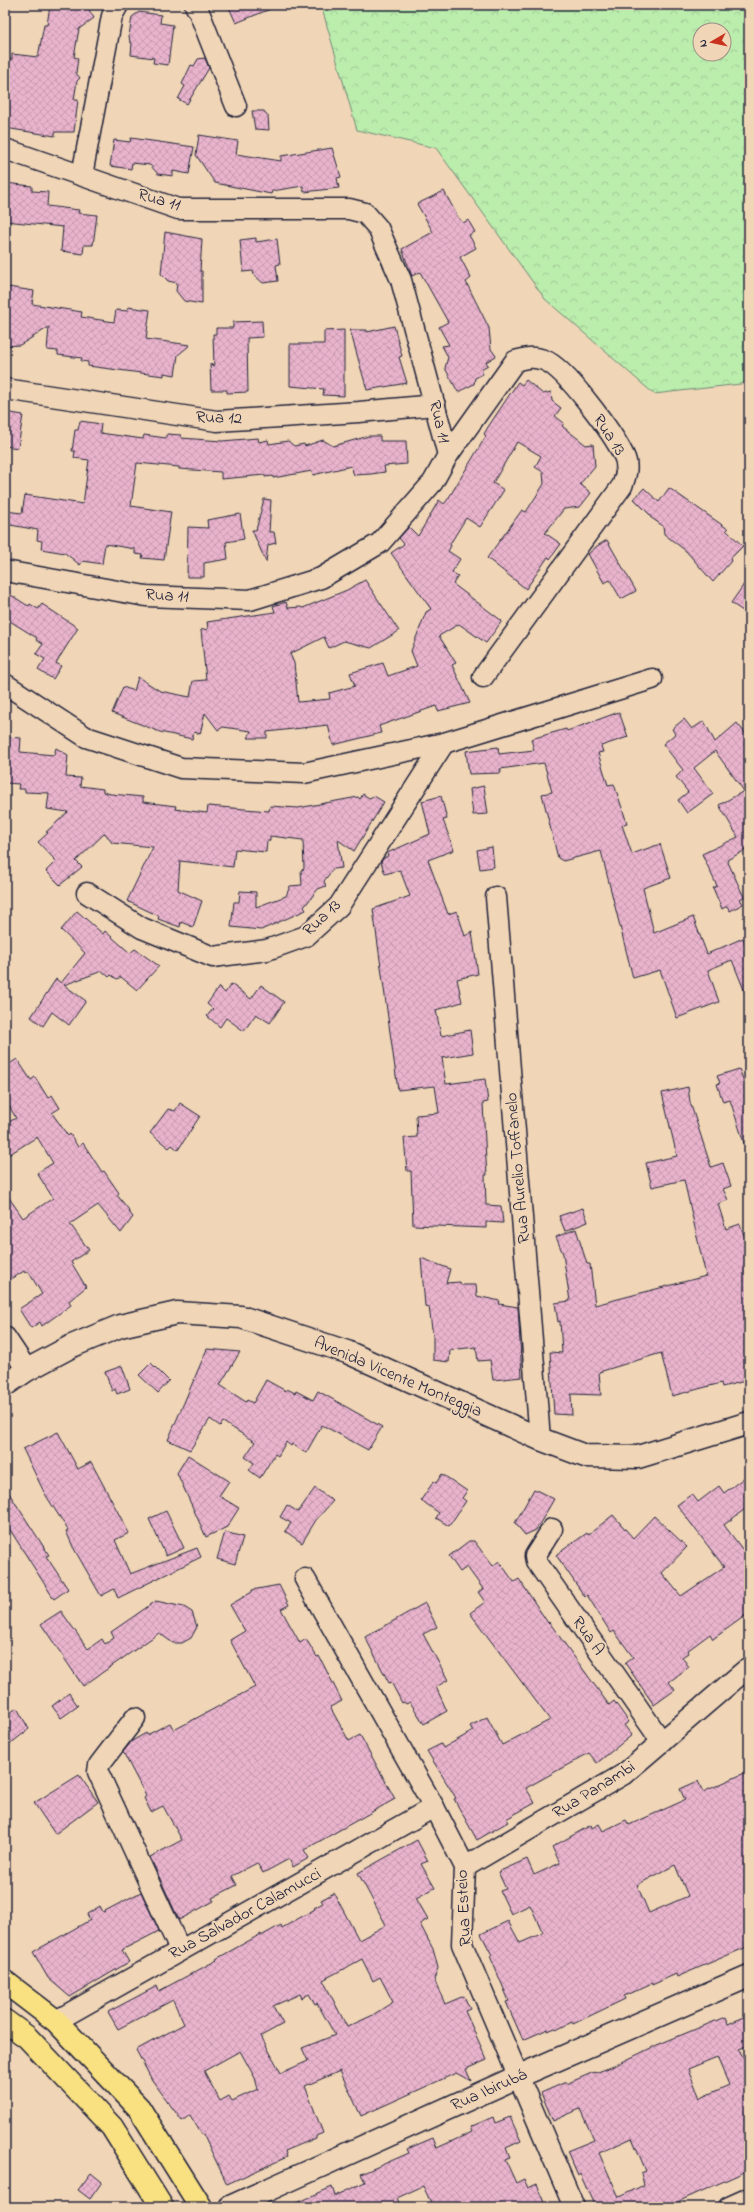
<svg xmlns="http://www.w3.org/2000/svg" width="754" height="2212" viewBox="0 0 754 2212" font-family="'Indie Flower',sans-serif">
  <defs>
    <pattern id="forest-crowns" width="20" height="18" patternUnits="userSpaceOnUse"><rect width="20" height="18" fill="#bbedad"/><path d="M2 6a3 3 0 1 1 6 0M12 15a3 3 0 1 1 6 0" fill="none" stroke="#a0cb96"/></pattern>
    <pattern id="building-cross-hatch" width="8" height="8" patternUnits="userSpaceOnUse"><rect width="8" height="8" fill="#e9b3cc"/><path d="M0 0l8 8M0 8l8-8" fill="none" stroke="#c89ab0"/></pattern>
  </defs>
  <rect width="100%" height="100%" fill="#f0d6b7"/>
  <filter id="ink" filterUnits="userSpaceOnUse"><feTurbulence type="fractalNoise" baseFrequency=".025" numOctaves="2"/><feDisplacementMap in="SourceGraphic" scale="8" xChannelSelector="R" yChannelSelector="G"/><feConvolveMatrix kernelMatrix="1 2 1 2 8 2 1 2 1" color-interpolation-filters="sRGB"/></filter>
  <g filter="url(#ink)">
    <path fill="url(#forest-crowns)" stroke="#6e8874" fill-rule="evenodd" d="M321,5H749V383L654,394L545,299L436,148L357,130ZM700,30H724V54H700Z"/>
    <g fill="url(#building-cross-hatch)" stroke="#22223b" fill-rule="evenodd">
      <path d="M50,5H86L94,18L79,29L74,57L78,58L76,73L80,78L77,81L74,100H78L74,132H55V136L5,128V65L7,66L8,59H12V54L38,57L44,25H47Z"/>
      <path d="M228,5H280L236,23Z"/>
      <path d="M139,12L161,15L160,23L173,25L168,65L153,63L154,58L131,55L132,43L130,42L129,36L132,17Z"/>
      <path d="M205,58L209,68L187,104L178,99L185,86L182,84L191,65L194,66L198,59Z"/>
      <path d="M252,111H264L268,116L269,130L255,129Z"/>
      <path d="M199,135L238,141L236,154L281,161V156L332,148L341,177L337,178L339,188L304,192L303,186L272,191L271,194L215,183L196,155Z"/>
      <path d="M131,138L194,147L189,174L173,171V176L158,174L150,165L132,163L131,169L110,166L114,140L130,142Z"/>
      <path d="M5,183L32,186V191L48,192L47,206L79,210L78,213L97,215L93,245H84L83,254L61,251L63,227L5,221Z"/>
      <path d="M444,191L458,217L463,223L468,220L475,232L469,235L476,248L460,257L471,278L466,282L489,328L491,349L496,356L486,362L488,365L481,369L483,374L475,378L474,384L458,392L445,368L448,357L442,346L449,345L439,327L448,322L420,272L412,276L402,249L433,232L417,204Z"/>
      <path d="M165,232L202,239L200,271H202V304L184,301L176,291L177,283L168,281L161,274Z"/>
      <path d="M256,238V242L277,239L280,264L276,265L278,281L263,283L254,275L253,271L243,272L240,240Z"/>
      <path d="M8,287L34,291L32,304L82,312L81,317L114,322L116,310L127,311L128,307L150,310L146,339L190,345L178,355L175,375L164,373V376L88,366V362L81,361L82,358L58,355V351L47,350L49,327L20,345L5,346V306Z"/>
      <path d="M262,321L263,337L247,338L248,392L227,393V390H211L210,363L214,367L213,334H216V328H233V322Z"/>
      <path d="M394,326L402,356L399,357L407,383L367,390L350,330H367V332Z"/>
      <path d="M344,330V396L323,395L324,389L290,386V344H324V331Z"/>
      <path d="M526,380L543,394L551,392L552,401L561,408L555,416L564,423L562,426L586,445L593,444L595,466L580,484L591,493L580,507L564,509L545,533L561,544L550,559L548,557L526,589L487,558L522,510L526,512L544,484L543,472L535,467L541,456L517,442L493,483L504,490L480,527L466,518L450,544L451,546L448,551L460,559L452,572L458,576L453,584L502,621L486,643L459,624L439,636L456,663L452,665L470,703L438,711L436,706L379,726L381,733L333,745L328,725L267,732V738H248L251,731L223,727L218,730L205,713L200,734L194,732L192,739L160,732L112,713L123,687L134,691L138,677L160,691L190,697L193,681L206,680L201,630L208,629L207,622L275,612L273,606L286,602L288,608L300,607L303,608L347,590L365,580L399,631L371,648L344,641L329,648L324,637L290,654L294,663L298,702L330,699L329,693L355,686L350,673L383,663L388,676L417,666L411,651L426,612L431,609L391,553L404,544L399,538L409,527L418,536L439,500L444,504L448,499L486,436L484,434L488,427L518,382L522,385Z"/>
      <path d="M5,412L23,415L18,448L5,446Z"/>
      <path d="M80,421L101,424L100,433L143,439L144,435L166,438L167,434L181,435V438L222,441L258,438L259,442L268,440L269,444L288,441L294,446L304,444L305,446L323,440L333,446L369,436H380V441H406L407,464L384,466L385,472L371,474L354,475L351,466L313,475L312,471L273,478V476L265,477V475L221,479V472L179,469V467L137,463L131,506L171,512L164,560L142,558L143,555L135,554V549L105,544L102,564L83,561L80,565L65,553L41,549L42,541L37,540L38,530L5,524V511L22,513L25,495L83,504L89,460L74,458L75,451H72L75,430H78Z"/>
      <path d="M644,488L659,502L669,488L728,529L726,530L743,546L730,559L731,561L713,582L686,551L664,534L663,526L650,517L651,516L634,499Z"/>
      <path d="M264,499L271,500L269,532H274L276,543L268,545L266,562L252,530H256Z"/>
      <path d="M240,514L244,539L226,542L228,559L204,563V577H187L188,527L208,528L207,520Z"/>
      <path d="M607,540L636,591L621,599L610,580L604,583L588,554L597,546Z"/>
      <path d="M749,577V615L731,603Z"/>
      <path d="M5,591L25,604L29,606L30,604L38,609L42,604L78,628L56,663L61,666L53,679L38,670L45,659L36,654L43,644L36,640L37,638L5,618Z"/>
      <path d="M619,712L628,737L601,746L603,752L598,753L608,785L614,784L627,823L622,825L632,854L660,844L671,878L643,888L654,933L693,917L707,954L743,938L749,954V1002L732,960L708,970L719,1002L677,1018L660,970L633,978L601,851L563,861L558,858L542,794L552,792L544,763L500,769L501,773L469,774L466,751L498,747L499,754L534,750L531,739L566,729L567,731Z"/>
      <path d="M684,719L692,729L704,721L715,742L737,723L749,738V855L746,850L727,860L744,897L740,899L743,904L730,911L727,906L722,909L713,888L717,886L702,854L738,837L719,805L744,791L715,751L694,768L713,794L687,813L678,800L688,792L676,777L683,770L663,744L675,734L672,729Z"/>
      <path d="M5,737L21,738L20,752L54,755L56,748L68,755L66,777L81,778L80,786L103,789V792L111,794L143,797V802L176,806L175,809L207,813L208,806L269,811L270,806L298,808L358,797L360,799L363,794L369,798L374,796L384,802L354,851L338,840L342,868L333,869L324,881L326,886L318,889L304,907L306,910L261,930L231,927L234,902H239L240,891L256,892V907L286,896L290,886L302,885L301,870L304,869L303,840L270,836V841H267L266,852L235,849L233,867L180,861L178,890L202,901L193,927L181,922L180,927L158,919L159,916L127,901L153,847L112,843L105,833L76,861L82,867L60,885L46,871L56,861L38,842L48,833L46,832L68,812L47,809L49,793L25,792V789H18L19,784L5,783Z"/>
      <path d="M484,786L488,814L473,815L470,789Z"/>
      <path d="M441,796L447,819L443,820L454,850L428,860L448,914L457,911L465,936L472,932L478,974L457,979L462,1002L436,1010L441,1036L470,1030L473,1053L442,1058L446,1084L485,1079L488,1102L483,1103L486,1160L487,1175H485L486,1205L501,1206L503,1223L486,1222V1228L413,1225L411,1171H407L404,1138L417,1137L416,1115L439,1113L435,1086L398,1090L373,909L410,896L400,870L385,874L381,862L384,858L388,856L387,853L430,834L422,801Z"/>
      <path d="M492,847L494,867L480,869L477,850Z"/>
      <path d="M77,911L103,934L105,931L130,953L135,949L159,966L137,990L121,977L117,979L111,975L109,977L102,971L64,985L86,1001L69,1025L52,1012L43,1026L31,1017L56,979L61,983L85,953L61,930Z"/>
      <path d="M231,984L251,999L261,985L284,1002L270,1023L256,1014L244,1031L226,1018L220,1027L207,1016L213,1009L207,1004L219,987L225,993Z"/>
      <path d="M17,1059L31,1080L35,1077L48,1098L52,1095L60,1108L52,1113L68,1136L70,1134L78,1147L83,1143L102,1172L104,1171L119,1193L117,1195L129,1210L128,1211L133,1217L121,1233L98,1205L70,1224L89,1250L71,1262L86,1287L69,1301L71,1305L42,1326L40,1322L31,1328L19,1309L42,1294L28,1271L25,1273L24,1271L10,1280L5,1272V1192L23,1218L53,1198L37,1173L53,1163L37,1137L5,1157V1124L16,1118L5,1099V1067Z"/>
      <path d="M739,1069L749,1093V1148L746,1149L730,1100L723,1102L717,1084L720,1083L717,1076Z"/>
      <path d="M688,1087L690,1102L711,1167L723,1163L731,1186L723,1189L728,1200L718,1204L726,1229L740,1224L749,1249V1380L722,1387L721,1383L672,1396L661,1353L599,1372L601,1395L571,1394L572,1415L554,1414L550,1352L562,1353L560,1321L558,1322L555,1303L570,1301L563,1254L556,1237L576,1229L587,1264H590L595,1305L706,1276L684,1180L652,1187L646,1163L677,1156L662,1093Z"/>
      <path d="M180,1103L200,1116L178,1150L172,1145L169,1148L150,1133L168,1109L175,1111Z"/>
      <path d="M583,1208L588,1222L565,1231L559,1216Z"/>
      <path d="M421,1258L450,1269L446,1283L460,1282L461,1285H476L477,1296L500,1301L499,1304L518,1307L522,1377L493,1380L490,1360L478,1361L476,1347L450,1350L449,1362L433,1360V1336L429,1307L425,1306Z"/>
      <path d="M207,1349L240,1352L220,1385L246,1402L247,1400L253,1403L266,1380L286,1391L287,1389L295,1393L296,1391L313,1400L318,1391L382,1427L368,1450L322,1425L306,1453L292,1444L291,1446L286,1442L278,1456L275,1454L260,1478L249,1470L254,1463L245,1457L255,1442L223,1422L220,1426L210,1419L190,1450L168,1440Z"/>
      <path d="M151,1363L169,1381L158,1393L139,1375Z"/>
      <path d="M122,1366L130,1389L117,1394L115,1389L112,1391L105,1372Z"/>
      <path d="M58,1432L78,1469L91,1462L129,1533L115,1540L130,1574L197,1548L201,1557L118,1598L114,1589L101,1596L73,1547L66,1531L68,1530L45,1494L23,1449Z"/>
      <path d="M188,1455L229,1481L219,1496L239,1508L227,1527L206,1537L177,1473Z"/>
      <path d="M442,1474L467,1491L462,1498L466,1501L449,1526L436,1518L439,1513L421,1500L434,1481L436,1483Z"/>
      <path d="M749,1474V1506L724,1525L749,1558V1613L713,1639L710,1634L687,1651L688,1653L682,1657L689,1667L669,1682L675,1690L654,1705L625,1663L633,1657L614,1631L611,1633L587,1595L585,1597L556,1555L587,1533L588,1535L613,1515L633,1538L654,1516L687,1547L662,1573L681,1596L724,1567L677,1505L692,1494L698,1502L719,1486L724,1493Z"/>
      <path d="M5,1487L49,1555L46,1556L68,1589L54,1599L5,1522Z"/>
      <path d="M315,1488L333,1501L316,1520L302,1543L285,1531L291,1523L280,1517L287,1505L298,1512Z"/>
      <path d="M534,1489L554,1499L536,1530L525,1535L515,1523Z"/>
      <path d="M166,1511L184,1548L166,1556L149,1519Z"/>
      <path d="M225,1532L243,1537L235,1564L217,1559Z"/>
      <path d="M469,1541H474L493,1566L499,1561L514,1582L519,1579L548,1623L549,1622L609,1705L614,1701L629,1722L624,1725L632,1735L597,1763L589,1753L526,1788L535,1803L506,1819L508,1822L477,1840L454,1799L456,1798L427,1751L441,1744L443,1748L473,1731L470,1726L487,1717L502,1745L550,1720L470,1613L485,1602L478,1592L483,1589L467,1567L460,1572L449,1556Z"/>
      <path d="M279,1585L289,1605L281,1609L300,1643L306,1639L317,1657L319,1656L342,1701L330,1707L349,1741L360,1735L395,1799L304,1850L309,1858L293,1867L289,1859L263,1873L257,1863L232,1876L237,1885L212,1898L214,1901L179,1920L150,1857L182,1840L163,1806L151,1812L144,1798L146,1796L123,1752L132,1741L146,1733L147,1735L170,1723L174,1730L255,1687L230,1640L245,1631L230,1605L252,1592V1590Z"/>
      <path d="M156,1601L184,1607L192,1612L197,1627L191,1638L182,1643H173L159,1633L83,1686L41,1624L61,1611L88,1649L102,1639L105,1644L114,1638L111,1632Z"/>
      <path d="M425,1603L437,1627L423,1634L448,1680L436,1687L447,1711L424,1724L410,1702L406,1704L404,1702L402,1703L391,1682L389,1683L365,1637Z"/>
      <path d="M69,1693L78,1706L61,1718L52,1706Z"/>
      <path d="M17,1708L29,1729L5,1748V1716Z"/>
      <path d="M749,1771V1795L746,1796L749,1802V1946L677,1977L676,1974L652,1985V1983L624,1996L625,1999L573,2024L572,2022L556,2030L555,2028L548,2031V2029L523,2040L506,2002L509,2001L490,1956L492,1955L481,1934L508,1921L520,1943L543,1933L530,1905L511,1914L500,1891L506,1889L498,1872L527,1859L534,1875L560,1863L552,1847L591,1825L592,1828L599,1824L603,1831L626,1820L629,1825L685,1800L680,1789L698,1781L703,1792ZM675,1865L688,1896L649,1913L637,1885Z"/>
      <path d="M79,1775L98,1802L55,1834L34,1803Z"/>
      <path d="M417,1840L428,1861L421,1864L435,1888L416,1898L428,1919L420,1924L433,1949L438,1968L434,1979L445,2004L464,1996L470,2009L465,2011L487,2060L466,2069L471,2081L456,2073L361,2116L340,2071L305,2086L323,2133L316,2136V2138L285,2151L287,2157L227,2184L203,2134L202,2135L190,2115L182,2121L152,2080L136,2050L184,2024L173,2000L118,2029L108,2012L157,1986L159,1991L217,1960L216,1959L261,1934V1936L281,1925L282,1928L315,1909L314,1908L323,1903L321,1900L334,1893L359,1940L386,1925L358,1873ZM362,1959L373,1981L380,1977L393,2002L371,2016L347,2027L323,1980ZM300,1994L302,1998L309,1994L315,2004L317,2003L335,2035L302,2048L308,2061L281,2073L261,2036L283,2024L273,2006ZM240,2051L255,2078L258,2089L232,2101L229,2096L220,2101L204,2071Z"/>
      <path d="M141,1892L159,1931L122,1950L129,1962L70,1997L48,1978L33,1952L90,1920L87,1914L100,1906L103,1912Z"/>
      <path d="M749,2015V2045L739,2049L749,2071V2170L666,2207H595L580,2174L578,2176L567,2151L594,2140L580,2109L553,2121L541,2093L566,2082V2084L594,2072L595,2073L614,2066L657,2045L725,2017L728,2024ZM717,2057L729,2085L700,2098L688,2069ZM632,2138L646,2171L641,2173L644,2185L619,2197L599,2153Z"/>
      <path d="M493,2117L495,2123L510,2117L521,2141L506,2148L510,2157L505,2159L516,2183L524,2179L528,2188L537,2184L547,2207H529L528,2205L522,2207H433L423,2186L397,2198L401,2207H287L332,2187L335,2196L365,2182L361,2174L409,2153L407,2149L433,2138L437,2148L472,2132L470,2127Z"/>
      <path d="M91,2173L102,2182L90,2199L78,2190Z"/>
    </g>
    <g fill="none" stroke-linecap="round" stroke-linejoin="round">
      <defs>
        <g id="street">
          <path d="M195,5L199,12L236,106"/>
          <path d="M5,149L178,209H349L365,213L378,228L401,280L448,455L433,482L380,543L321,578L250,600L146,596L5,571"/>
          <path d="M82,175L112,16L118,5"/>
          <path d="M5,389L217,421L359,412L435,405"/>
          <path d="M448,455L515,361C526,358 533,356 544,360C566,368 614,435 624,456C629,466 626,476 622,486L483,677"/>
          <path d="M5,684L86,737L181,768L304,773L444,743L652,679"/>
          <path d="M87,893L142,928L213,957L267,950L306,936L339,906L444,743"/>
          <path d="M496,897L540,1439"/>
          <path d="M5,1337L27,1370"/>
          <path d="M552,1529L535,1556L536,1561L662,1742"/>
          <path d="M305,1579L434,1807L465,1867L462,1944L574,2207"/>
          <path d="M135,1718L99,1765L98,1772L180,1950"/>
          <path d="M465,1867L624,1774L749,1667"/>
          <path d="M56,2021L434,1807"/>
          <path d="M729,2207L749,2198"/>
        </g>
        <g id="secondary">
          <path d="M5,1385L27,1370L72,1346L120,1326L177,1313L241,1317L347,1352L540,1439L585,1456L638,1457L749,1423"/>
          <path d="M230,2207L517,2077L749,1976"/>
        </g>
        <g id="primary">
          <path d="M5,1982L56,2021L139,2108L201,2207"/>
          <path d="M5,2021L27,2037L112,2127L162,2207"/>
        </g>
      </defs>
      <use href="#street" stroke="#22223b" stroke-width="23"/>
      <use href="#secondary" stroke="#22223b" stroke-width="25"/>
      <use href="#primary" stroke="#22223b" stroke-width="25"/>
      <use href="#street" stroke="#f0d6b7" stroke-width="20"/>
      <use href="#secondary" stroke="#f0d6b7" stroke-width="22"/>
      <use href="#primary" stroke="#f9e181" stroke-width="22"/>
    </g>
  </g>
  <g text-anchor="middle" dominant-baseline="central" stroke-width="4" stroke-linejoin="round" paint-order="stroke">
    <g font-size="17" fill="#22223b" stroke="#f0d6b7">
      <text transform="translate(159 200) rotate(16)">Rua 11</text>
      <text transform="translate(219 418) rotate(2)">Rua 12</text>
      <text transform="translate(439 422) rotate(76)">Rua 11</text>
      <text transform="translate(609 435) rotate(57)">Rua 13</text>
      <text transform="translate(167 596) rotate(3)">Rua 11</text>
      <text transform="translate(322 918) rotate(-43)">Rua 13</text>
      <text transform="translate(518 1168) rotate(-95)">Rua Aurelio Toffanelo</text>
      <text transform="translate(398 1377) rotate(23)">Avenida Vicente Monteggia</text>
      <text transform="translate(588 1636) rotate(55)">Rua A</text>
      <text transform="translate(594 1790) rotate(-32)">Rua Panambi</text>
      <text transform="translate(464 1908) rotate(-93)">Rua Esteio</text>
      <text transform="translate(245 1914) rotate(-29)">Rua Salvador Calamucci</text>
      <text transform="translate(489 2090) rotate(-24)">Rua Ibirubá</text>
    </g>
  </g>
  <rect width="754" height="2212" fill="none" stroke="#f0d6b7" stroke-width="20"/>
  <rect x="10" y="10" width="734" height="2192" fill="none" stroke="#22223b" stroke-width="1.5" filter="url(#ink)"/>
  <g transform="translate(712 42) rotate(261)"><circle r="19" fill="#f0d6b7" stroke="#9e8e85"/>
  <path d="M0-3L7 15L0 10L-7 15Z" fill="#c8321e"/>
  <text y="-6" font-size="11" font-weight="bold" text-anchor="middle" fill="#22223b">N</text>
  </g>
</svg>
